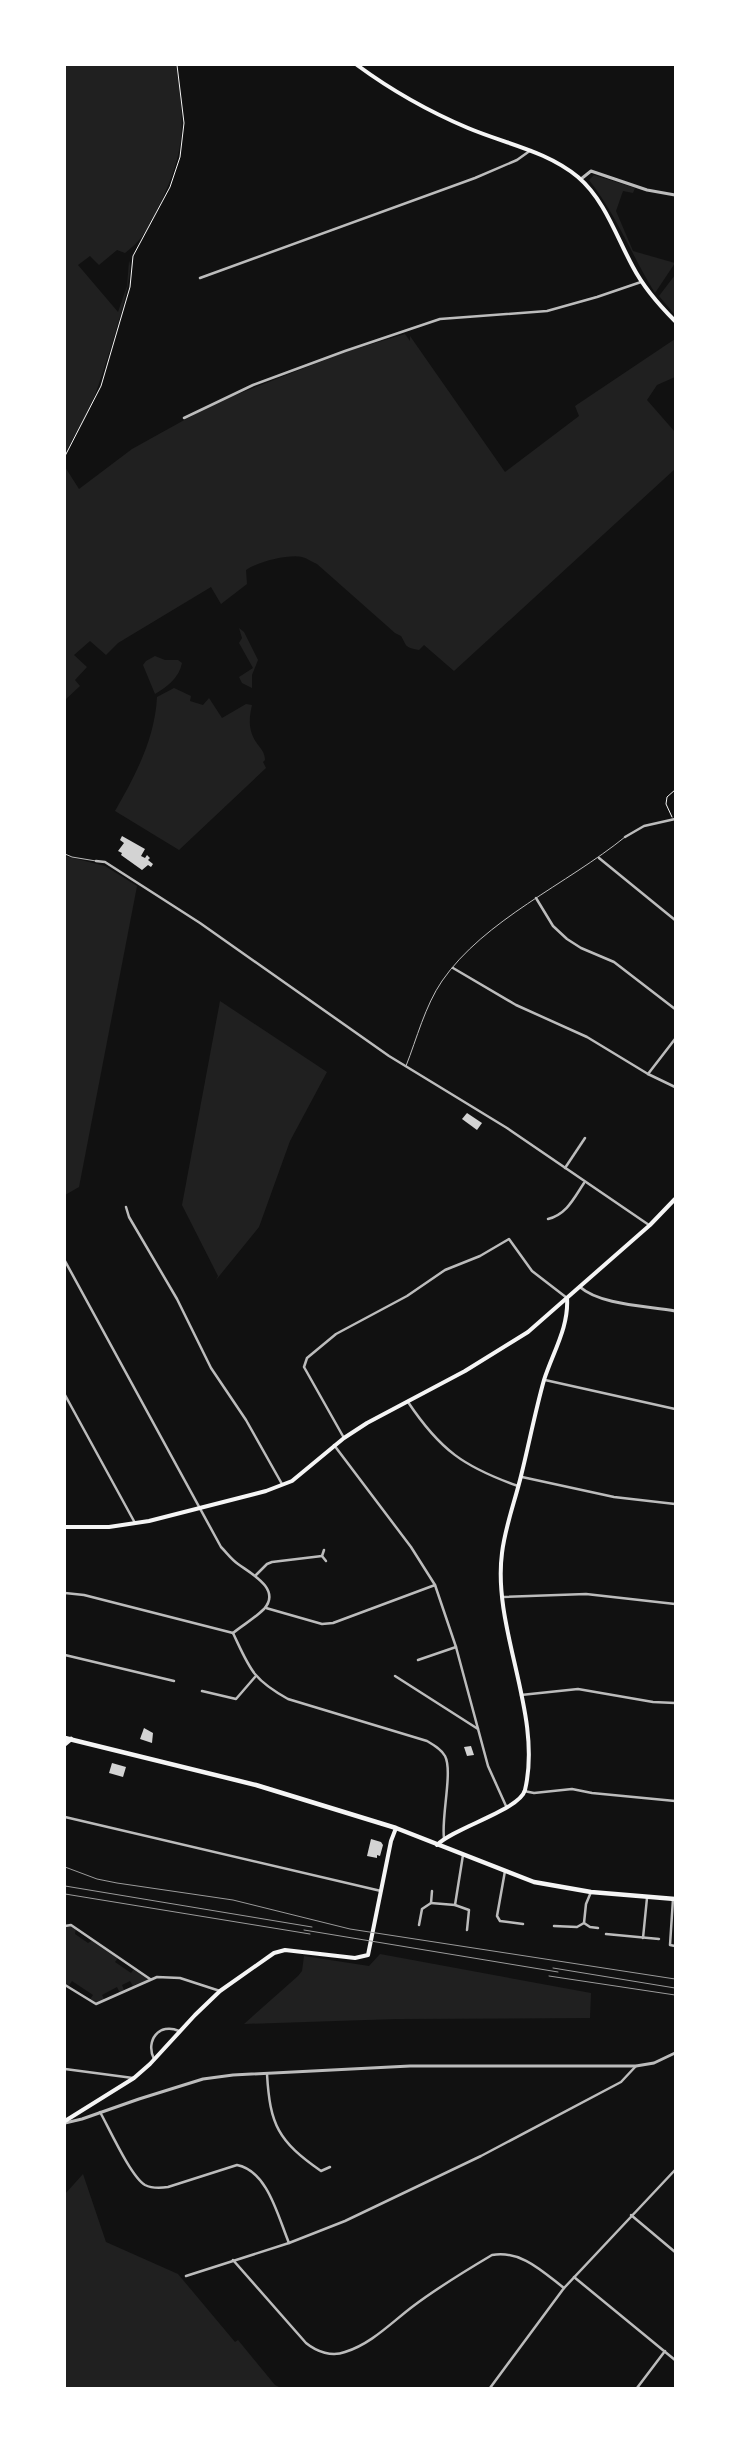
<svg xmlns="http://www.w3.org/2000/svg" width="740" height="2453" viewBox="0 0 740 2453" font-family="'DM Sans',sans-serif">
  <rect width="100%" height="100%" fill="#111"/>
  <g fill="#202020">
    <path d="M65,65H176C185,124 186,149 160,204C150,227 144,238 125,253L117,250L99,265L90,256L78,265L118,312L127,286L129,261C137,275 98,389 90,409C83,424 73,438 65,453Z"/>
    <path d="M594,175L635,188L633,193L623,191L616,211L633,251L675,263L655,293C632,256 616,214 589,180Z"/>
    <path d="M675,275V315L659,296Z"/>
    <path d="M405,334L410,341V336L505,472L579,416L575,406L675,339V377L657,385L647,400L675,432V469L454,671L424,645L419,650C404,647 407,646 401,636L395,633L317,564C312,562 307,558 302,557C289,554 257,562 246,570L247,584L221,604L211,587L118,643L106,655L90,641L74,655L87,667L75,680L80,686L65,700V467L79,489L132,449L215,403L345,352Z"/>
    <path d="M239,628L244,632L258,660L252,675V688L242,683L239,677L253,668L239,643L242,638Z"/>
    <path d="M155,656L165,660H178L182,663C179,678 167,687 155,694L143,665L146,661Z"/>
    <path d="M174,688L191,696L190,701L203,705L209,698L222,718L246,704L252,705C249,718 248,730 256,742C260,748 265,752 265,760L263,762L266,768L179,850L115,811C135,776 155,739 157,697Z"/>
    <path d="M65,856L105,866L137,886L79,1187L65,1195Z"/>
    <path d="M220,1001L327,1072L290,1141L259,1227L216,1280L218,1276L182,1205Z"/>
    <path d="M66,1924L76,1928L75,1934L88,1943L93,1940L118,1958L115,1962L131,1973L134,1969L150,1979L133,1986L130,1981L122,1985L124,1990L120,1993L117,1987L102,1995L105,2001L93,2004L89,2001L93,1995L72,1981L68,1987L65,1985Z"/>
    <path d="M380,1954L591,1993L590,2018L396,2019L244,2024L298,1976L302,1971L304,1956L369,1966Z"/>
    <path d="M83,2174L106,2242L178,2274L235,2342L238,2340L275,2385L281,2388H65V2194Z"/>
  </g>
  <g fill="#d3d3d3">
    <path d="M122,836L145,849L141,856L145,858L147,855L150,858L148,860L153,864L151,867L148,865L142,870L121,855L122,853L118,851L124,843L120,840Z"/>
    <path d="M467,1113L482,1123L477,1130L462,1119Z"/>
    <path d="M144,1728L153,1733L152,1743L140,1739Z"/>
    <path d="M471,1746L474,1755L467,1756L464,1747Z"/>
    <path d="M112,1763L126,1767L123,1777L109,1773Z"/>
    <path d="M371,1839L381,1842L383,1845L380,1856L377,1855V1858L367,1856Z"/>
  </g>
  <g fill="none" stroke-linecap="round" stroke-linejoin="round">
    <g stroke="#f5f5f5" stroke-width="1">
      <path d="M65,456L101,386L130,287L133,256L170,187L180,157L184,123L177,65"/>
      <path d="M672,817L666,804L667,797L675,790"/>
    </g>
    <g stroke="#bcbcbc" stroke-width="1">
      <path d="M65,854L72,857L96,861"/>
      <path d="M406,1066C417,1038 425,1006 442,981C484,920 567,884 625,837"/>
    </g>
    <g stroke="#bcbcbc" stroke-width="2.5">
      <path d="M200,278L475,178L517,160L531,150"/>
      <path d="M184,418L253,385L345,351L440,319L547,311L597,297L641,282"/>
      <path d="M625,837L644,826L675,819"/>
      <path d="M599,858L675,920"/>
      <path d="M96,861L105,862L200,923L389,1056L507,1128L649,1225"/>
      <path d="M536,898L553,926L567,939L581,948L614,962L675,1009"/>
      <path d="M453,968L516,1005L587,1037L648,1074L675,1087"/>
      <path d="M648,1074L675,1039"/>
      <path d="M565,1168L585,1138"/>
      <path d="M126,1207L129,1217L177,1299L211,1368L246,1420L282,1484"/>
      <path d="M548,1219C567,1214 574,1198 584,1183"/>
      <path d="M65,1261L221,1547C227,1553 231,1559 238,1564C250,1573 282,1589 264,1609C255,1618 243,1625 233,1633"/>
      <path d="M545,1380L675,1409"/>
      <path d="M65,1395L135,1523"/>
      <path d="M408,1402C440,1450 464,1467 518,1486"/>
      <path d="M344,1438L304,1367L307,1358L336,1334L407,1296L445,1270L480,1256L509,1239L532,1271L567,1298"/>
      <path d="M334,1445L411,1547L435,1585L456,1647L488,1766L506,1806"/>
      <path d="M522,1477L614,1497L675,1504"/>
      <path d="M324,1550L322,1556L326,1561"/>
      <path d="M256,1575L267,1564L272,1562L322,1556"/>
      <path d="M65,1593L84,1595L233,1633"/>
      <path d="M503,1597L586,1594L675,1604"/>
      <path d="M266,1608L322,1624L333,1623L435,1585"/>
      <path d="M233,1633C250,1669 252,1679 288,1699L427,1741C434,1745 441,1749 445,1756C453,1771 441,1818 444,1838"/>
      <path d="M65,1655L174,1681"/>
      <path d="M418,1660L456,1647"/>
      <path d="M395,1676L478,1729"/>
      <path d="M202,1691L236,1699L255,1677"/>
      <path d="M521,1695L578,1689L653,1702L675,1703"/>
      <path d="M524,1791L534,1793L572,1789L592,1793L675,1801"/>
      <path d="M65,1817L381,1891"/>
      <path d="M505,1871L497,1916L500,1921L523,1924"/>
      <path d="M591,1892L586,1904L584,1923L590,1927L598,1928"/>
      <path d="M673,1899L670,1945L675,1946"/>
      <path d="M431,1903L455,1905L469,1910L467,1930"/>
      <path d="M455,1905L463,1855"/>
      <path d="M419,1925L422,1909L431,1903L432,1891"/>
      <path d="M65,1926L71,1925L150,1979"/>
      <path d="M554,1926L577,1927L584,1923"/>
      <path d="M606,1934L659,1939"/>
      <path d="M643,1938L647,1898"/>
      <path d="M65,1985L96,2004L157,1977L180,1978L220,1991"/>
      <path d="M154,2059C145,2041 159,2022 179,2031"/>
      <path d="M65,2069L133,2078"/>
      <path d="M267,2074C270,2125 278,2141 321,2171L330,2167"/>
      <path d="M100,2112C109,2128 131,2177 145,2185C153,2189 161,2188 168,2187L237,2165C268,2171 278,2217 289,2243"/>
      <path d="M631,2215L675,2252"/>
      <path d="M233,2260L306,2343C317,2352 332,2357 345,2352C371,2344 391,2323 412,2307C437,2288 465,2271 492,2255C521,2250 542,2271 564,2288"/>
      <path d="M186,2276L289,2243L345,2221L481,2156L621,2082L636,2066"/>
      <path d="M574,2277L675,2360"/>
      <path d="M490,2388L564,2288L675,2170"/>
      <path d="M637,2388L665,2351"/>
    </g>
    <g stroke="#bcbcbc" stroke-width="3">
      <path d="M581,179L591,171L647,190L675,195"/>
      <path d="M580,1287C600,1305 648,1306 675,1311"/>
      <path d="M65,2123L82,2119L139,2099L203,2079L233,2075L410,2066H636L654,2063L675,2053"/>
    </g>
    <g stroke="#f5f5f5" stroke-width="4">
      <path d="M437,1845C453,1828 520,1810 525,1790C543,1714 492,1629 502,1553C505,1527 515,1501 521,1476C529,1444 535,1412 544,1380C553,1352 569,1327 567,1298"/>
      <path d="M65,2121L134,2078L150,2064L195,2015L220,1991L274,1953L285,1950L355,1958L368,1955L391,1841L396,1828"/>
    </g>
    <g stroke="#f5f5f5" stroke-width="4">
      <path d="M357,65C391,90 430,112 468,128C506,144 547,151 578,177C605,200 617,238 633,267C644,288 659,305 675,321"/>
      <path d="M65,1527H109L149,1521L266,1491L292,1481L344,1438L367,1423L465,1371L528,1332L650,1225L675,1199"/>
    </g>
    <g stroke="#f5f5f5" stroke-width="4.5">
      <path d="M65,1738L256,1785L396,1828L534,1882L591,1892L675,1899"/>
      <path d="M65,1744L71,1739"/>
    </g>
    <g stroke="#9a9a9a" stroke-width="1">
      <path d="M65,1867L97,1879L117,1883L233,1900L350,1929L675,1979"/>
      <path d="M65,1886L312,1927"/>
      <path d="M65,1894L310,1934"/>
      <path d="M304,1930L558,1972"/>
      <path d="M553,1968L675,1988"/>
      <path d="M549,1976L675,1995"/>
    </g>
  </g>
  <rect width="740" height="2453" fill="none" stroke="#ffffff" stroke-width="132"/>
</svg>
